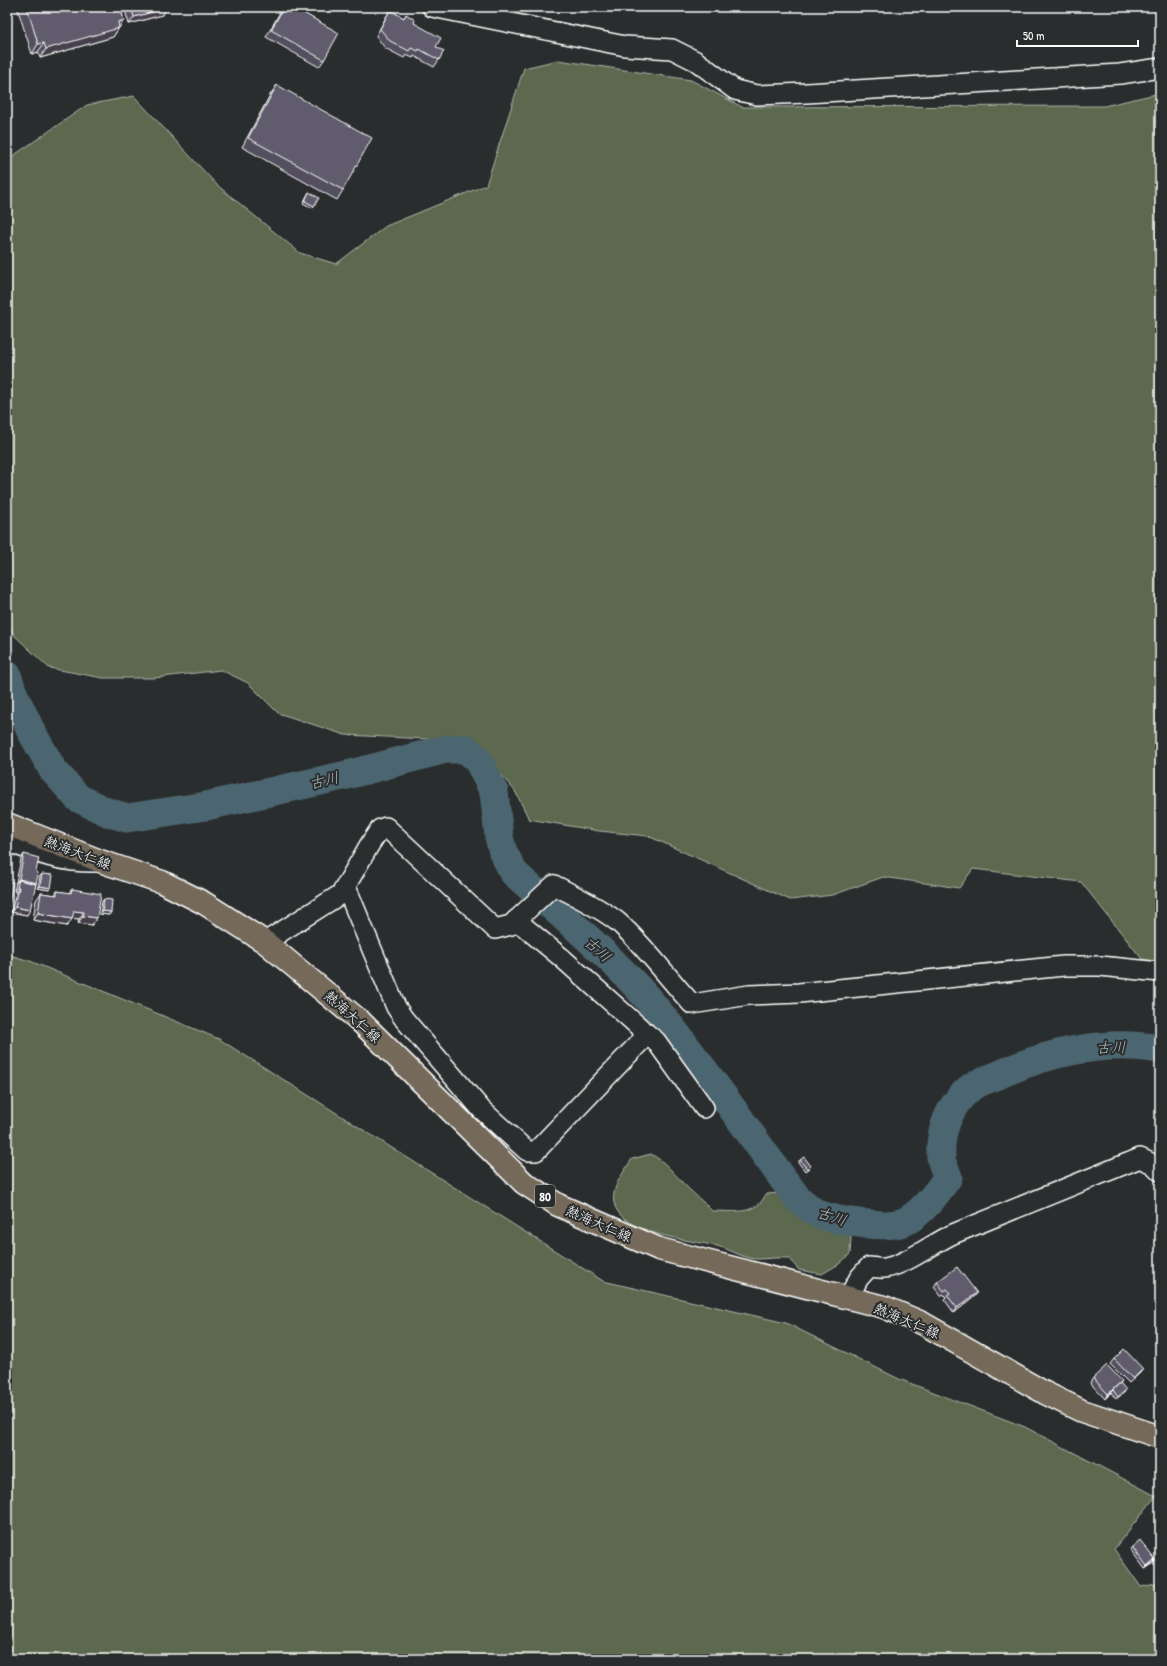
<svg xmlns="http://www.w3.org/2000/svg" width="1167" height="1666" viewBox="0 0 1167 1666" font-family="'Patrick Hand','Klee One',sans-serif">
  <rect width="100%" height="100%" fill="#2a2d2e"/>
  <filter id="ink" filterUnits="userSpaceOnUse"><feTurbulence type="fractalNoise" baseFrequency=".025" numOctaves="2"/><feDisplacementMap in="SourceGraphic" scale="8" xChannelSelector="R" yChannelSelector="G"/><feConvolveMatrix kernelMatrix="1 2 1 2 8 2 1 2 1" color-interpolation-filters="sRGB"/></filter>
  <g filter="url(#ink)">
    <g fill="#5d6950" stroke="#aeb4a8">
      <path d="M558,60L691,80L742,107L1104,106L1160,93V963L1142,959L1081,882L973,869L959,888L883,877L833,895L790,900L648,836L599,831L529,819L515,791L490,762L468,741L345,735L278,713L248,683L221,670L154,678H103L49,668L14,635L7,618V160L87,105L134,96L217,185L300,253L336,264L386,226L486,185L524,68Z"/>
      <path d="M7,954L30,961L219,1039L603,1281L786,1323L899,1379L1025,1427L1156,1496L1114,1549L1141,1587L1160,1583V1659H7Z"/>
      <path d="M651,1154C666,1163 670,1169 682,1182C691,1192 702,1200 712,1211C733,1211 756,1216 766,1194L781,1193L808,1215L839,1227L851,1237L850,1254L839,1264L822,1274L799,1270L788,1258C777,1257 768,1259 757,1259C744,1259 730,1249 717,1246C692,1240 621,1235 614,1203C611,1187 624,1172 632,1159Z"/>
    </g>
    <g fill="none" stroke-linecap="round" stroke-linejoin="round">
      <path stroke="#4b666f" stroke-width="29" d="M7,675L13,693L31,731L53,770L78,798L107,812L127,818L206,806L347,775L446,749H466L478,760L494,792L499,837L503,852L514,873C561,915 612,956 653,1005C705,1067 750,1135 798,1199C805,1204 811,1211 818,1214C837,1221 888,1230 906,1221C923,1212 937,1193 948,1177C946,1171 941,1163 941,1157C939,1132 950,1104 969,1089C975,1083 986,1080 994,1077C1044,1053 1104,1039 1160,1049"/>
      <defs>
        <g id="minor">
          <path d="M432,7L625,46L672,49L696,61L735,90L757,95L807,93L1120,74L1160,68"/>
          <path d="M7,841C38,854 63,863 97,862"/>
          <path d="M346,887L396,1007L404,1019L481,1109L527,1151H536L644,1038L646,1033L562,958L516,920"/>
          <path d="M265,942L341,894L370,844L380,829L386,827L495,929L511,925L554,885C575,896 599,907 618,922C646,947 667,977 692,1004L749,995L799,993L1064,966H1100L1160,972"/>
          <path d="M646,1033L656,1041L704,1108"/>
          <path d="M848,1298L859,1278L869,1267C874,1267 880,1269 885,1268C907,1264 932,1244 953,1234L1140,1158L1153,1164L1160,1171"/>
        </g>
        <path id="primary" d="M7,824L100,861L162,882L204,903L265,942L361,1022L524,1183L558,1205L659,1249L884,1307L922,1323L1045,1393L1082,1411L1160,1437"/>
      </defs>
      <use href="#minor" stroke="#fff" stroke-width="22"/>
      <use href="#primary" stroke="#fff" stroke-width="25"/>
      <use href="#minor" stroke="#2a2d2e" stroke-width="19"/>
      <use href="#primary" stroke="#746a5a" stroke-width="22"/>
    </g>
    <g fill="#534f5e" stroke="#fff">
      <path d="M17,7H120L124,20L113,37L40,58L38,52L32,54Z"/>
      <path d="M124,7H167V8L162,15L129,24Z"/>
      <path d="M283,7H293L324,60L319,67L266,37Z"/>
      <path d="M390,10L404,18L406,14L436,47L439,60L434,67L414,56L413,58L406,55L404,58L385,48L376,36L386,17Z"/>
      <path d="M277,85L343,190L337,200L242,147L270,95Z"/>
      <path d="M309,192L314,206L312,208L303,203Z"/>
      <path d="M24,854L36,871V884L27,915L11,912L16,892L14,891L21,859Z"/>
      <path d="M42,874L51,888L49,890L38,888L40,876Z"/>
      <path d="M72,889L92,925L78,923L79,919L72,918L67,926L33,920L36,900L41,893L55,895L57,891L69,893Z"/>
      <path d="M104,899L111,912L109,915L100,914L102,901Z"/>
      <path d="M800,1160L809,1168L805,1171L798,1162Z"/>
      <path d="M937,1282L977,1293L974,1297L954,1313L944,1299L946,1297L943,1294L941,1296L934,1287Z"/>
      <path d="M1114,1359L1143,1369L1140,1373L1129,1383L1110,1364Z"/>
      <path d="M1093,1378L1120,1383L1125,1392L1116,1399L1111,1393L1105,1399L1090,1383Z"/>
      <path d="M1132,1547L1154,1563L1145,1569L1130,1549Z"/>
    </g>
    <g fill="#44404c" stroke="#fff">
      <path d="M167,8L162,15L129,24L134,17Z"/>
      <path d="M124,20L113,37L40,58L46,49Z"/>
      <path d="M44,43L38,52L32,54L38,44Z"/>
      <path d="M19,879L36,883L33,888L19,880L15,884Z"/>
      <path d="M40,886L51,888L49,890L38,888Z"/>
      <path d="M17,887H19L16,892L14,891Z"/>
      <path d="M15,907L30,910L27,915L11,912Z"/>
      <path d="M74,911L84,912L79,919L69,918Z"/>
      <path d="M102,911L111,912L109,915L100,914Z"/>
      <path d="M38,913L72,919L67,926L33,920Z"/>
      <path d="M83,916L97,918L92,925L78,923Z"/>
      <path d="M977,1293L974,1297L954,1313L957,1308Z"/>
      <path d="M1122,1381L1119,1385L1113,1390L1105,1399L1108,1394Z"/>
      <path d="M1155,1560L1154,1563L1145,1569L1147,1567Z"/>
    </g>
    <g fill="#615c6d" stroke="#fff">
      <path d="M27,7H120L124,20L118,22L119,28L46,49L44,43L38,44Z"/>
      <path d="M131,7H167V8L134,17Z"/>
      <path d="M284,7H293L339,33L324,60L271,30Z"/>
      <path d="M390,10L404,18L406,14L415,20L414,23L441,38L436,47L444,51L439,60L419,49L418,51L411,48L409,51L390,41L380,29Z"/>
      <path d="M277,85L372,138L343,190L248,138Z"/>
      <path d="M309,192L319,198L314,206L305,201Z"/>
      <path d="M24,854L39,858L36,871L38,876L36,883L19,879Z"/>
      <path d="M42,874L53,875L51,888L40,886Z"/>
      <path d="M19,880L36,884L30,910L15,907L19,887H17Z"/>
      <path d="M7,881L13,882L8,911H7Z"/>
      <path d="M72,889L101,894L97,918L83,916L84,912L74,911L72,919L38,913L41,893L57,895V891L71,893Z"/>
      <path d="M104,899L112,900L111,912L102,911Z"/>
      <path d="M804,1157L811,1166L807,1169L800,1160Z"/>
      <path d="M957,1267L977,1293L957,1308L947,1295L950,1293L947,1289L944,1291L937,1282Z"/>
      <path d="M1124,1349L1143,1369L1133,1379L1114,1359Z"/>
      <path d="M1107,1365L1122,1381L1108,1394L1093,1378Z"/>
      <path d="M1120,1383L1126,1390L1118,1397L1113,1390Z"/>
      <path d="M1140,1540L1155,1560L1147,1567L1132,1547Z"/>
    </g>
  </g>
  <g text-anchor="middle" dominant-baseline="central" stroke-width="4" stroke-linejoin="round" paint-order="stroke">
    <rect fill="#2a2d2e" stroke="#bfc0c0" stroke-width="1" x="535" y="1185" width="20" height="22" rx="3"/>
    <g font-size="13" font-weight="bold" fill="#fff">
      <text x="545" y="1196">80</text>
    </g>
    <g font-size="14" fill="#fff" stroke="#2a2d2e">
      <text transform="translate(78 852) rotate(21)">熱海大仁線</text>
      <text transform="translate(353 1016) rotate(42)">熱海大仁線</text>
      <text transform="translate(599 1223) rotate(24)">熱海大仁線</text>
      <text transform="translate(907 1320) rotate(23)">熱海大仁線</text>
    </g>
    <g font-size="15" font-style="italic" fill="#aebabe" stroke="#2a2d2e">
      <text transform="translate(324 780) rotate(-13)">古川</text>
      <text transform="translate(598 949) rotate(42)">古川</text>
      <text transform="translate(1111 1047) rotate(-1)">古川</text>
      <text transform="translate(832 1216) rotate(18)">古川</text>
    </g>
  </g>
  <rect width="1167" height="1666" fill="none" stroke="#2a2d2e" stroke-width="24"/>
  <rect x="12" y="12" width="1143" height="1642" fill="none" stroke="#fff" stroke-width="1.5" filter="url(#ink)"/>
  <path d="M1017 40v6h121v-6" fill="none" stroke="#ffffff" stroke-width="2"/>
  <text x="1023" y="40" font-size="12" fill="#ffffff" stroke="#2a2d2e" stroke-width="3" paint-order="stroke">50 m</text>
</svg>
